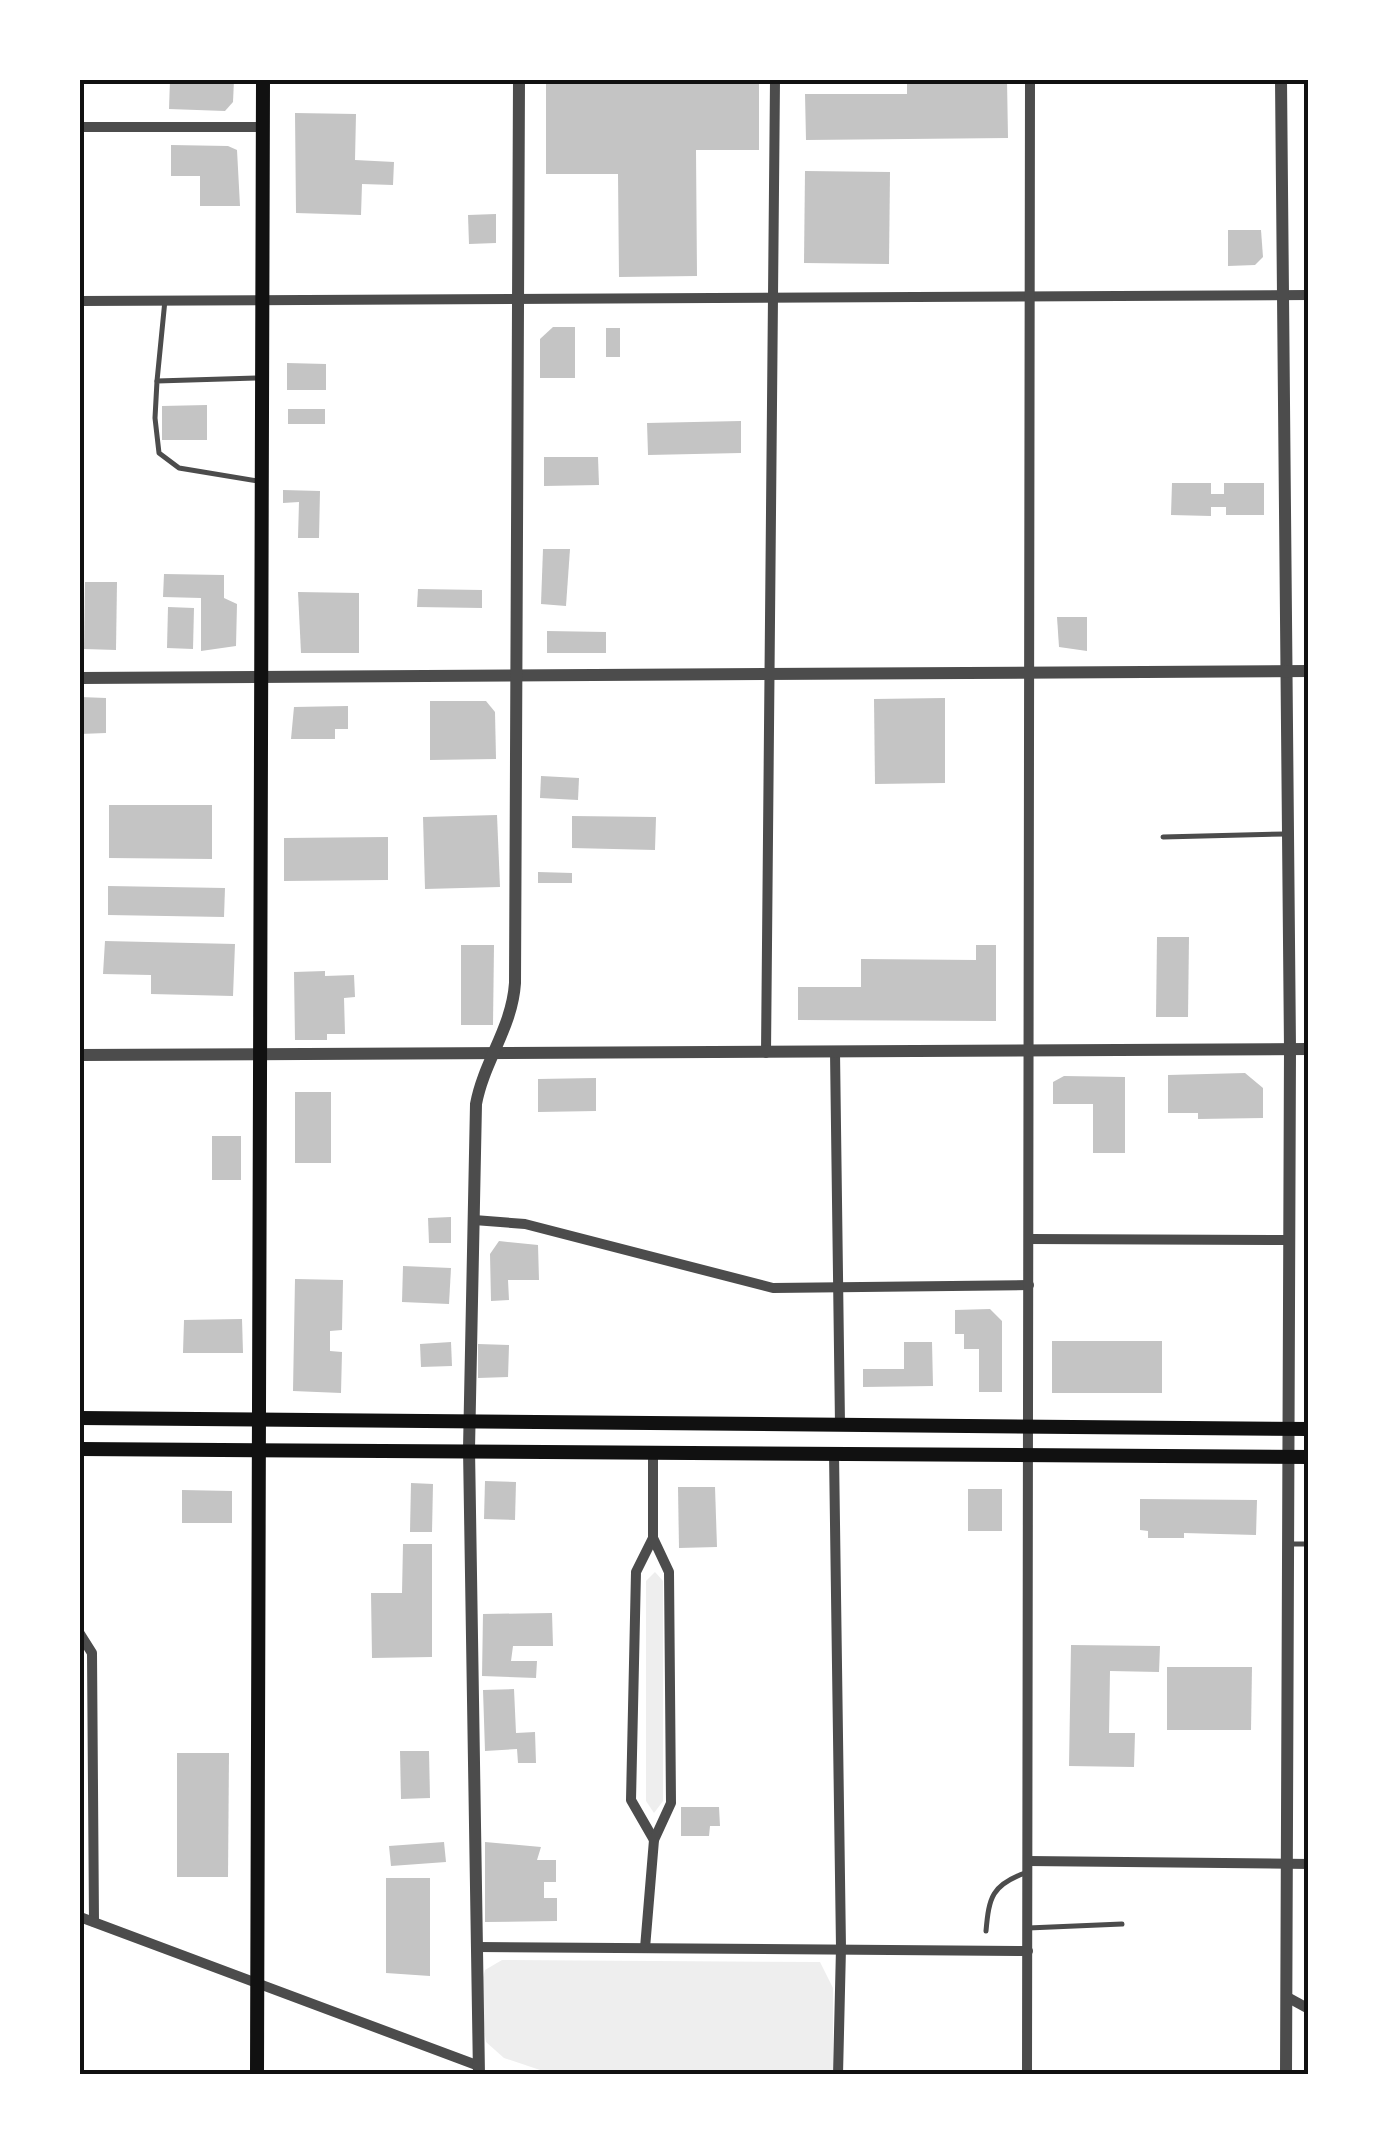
<svg xmlns="http://www.w3.org/2000/svg" width="1389" height="2155" viewBox="0 0 1389 2155" font-family="'DejaVu Sans',sans-serif">
  <rect width="100%" height="100%" fill="#fff"/>
  <g fill="#eee">
    <path d="M655,1572L663,1581V1801L654,1813L646,1801V1581Z"/>
    <path d="M502,1960L820,1962L833,1988V2075H555L504,2058L486,2042L479,1993L485,1970Z"/>
  </g>
  <g fill="#c4c4c4">
    <path d="M170,80H234L233,102L225,111L169,109Z"/>
    <path d="M546,80H759V150H696L697,276L619,277L618,174H546Z"/>
    <path d="M907,80H1007L1008,138L806,140L805,94H907Z"/>
    <path d="M295,113L356,114L355,160L394,162L393,185L362,184L361,215L296,213Z"/>
    <path d="M171,145L228,146L237,150L240,206H200V176H171Z"/>
    <path d="M805,171L890,172L889,264L804,263Z"/>
    <path d="M496,214V243L469,244L468,215Z"/>
    <path d="M1228,230H1261L1263,257L1255,265L1228,266Z"/>
    <path d="M553,327H575V378H540V339Z"/>
    <rect x="606" y="328" width="14" height="29"/>
    <path d="M287,363L326,364V390H287Z"/>
    <path d="M207,405V440H162V406Z"/>
    <rect x="288" y="409" width="37" height="15"/>
    <path d="M741,421V453L648,455L647,423Z"/>
    <path d="M544,457H598L599,485L544,486Z"/>
    <path d="M1172,483H1211V494H1224V483H1264V515H1226V507H1211V516L1171,515Z"/>
    <path d="M283,490L320,491L319,538H298L299,502L283,503Z"/>
    <path d="M543,549H570L566,606L541,604Z"/>
    <path d="M164,574L224,575V598L237,604L236,646L201,651V598L163,597Z"/>
    <path d="M85,582H117L116,650L84,649Z"/>
    <path d="M418,589L482,590V608L417,607Z"/>
    <path d="M298,592L359,593V653H301Z"/>
    <path d="M168,607L194,608L193,649L167,648Z"/>
    <path d="M1057,617H1087V651L1059,647Z"/>
    <path d="M547,631L606,632V653H547Z"/>
    <path d="M80,697L106,698V733L80,734Z"/>
    <path d="M945,698V783L875,784L874,699Z"/>
    <path d="M430,701H486L495,712L496,759L430,760Z"/>
    <path d="M348,706V729H335V739H291L294,707Z"/>
    <path d="M541,776L579,778L578,800L540,798Z"/>
    <path d="M109,805H212V859L109,858Z"/>
    <path d="M497,815L500,887L425,889L423,817Z"/>
    <path d="M572,816L656,817L655,850L572,848Z"/>
    <path d="M388,837V880L284,881V838Z"/>
    <path d="M538,872L572,873V883H538Z"/>
    <path d="M108,886L225,888L224,917L108,915Z"/>
    <path d="M1157,937H1189L1188,1017H1156Z"/>
    <path d="M105,941L235,944L233,996L151,994V975L103,974Z"/>
    <path d="M461,945H494L493,1025H461Z"/>
    <path d="M976,945H996V1021L798,1020V987H861V959L976,960Z"/>
    <path d="M325,971V976L354,975L355,997L344,998L345,1034H327V1040H295L294,972Z"/>
    <path d="M1245,1073L1263,1088V1118L1198,1119V1113H1168V1075Z"/>
    <path d="M1064,1076L1125,1077V1153H1093V1104H1053V1082Z"/>
    <path d="M596,1078V1111L538,1112V1079Z"/>
    <rect x="295" y="1092" width="36" height="71"/>
    <rect x="212" y="1136" width="29" height="44"/>
    <path d="M451,1217V1243H429L428,1218Z"/>
    <path d="M499,1241L538,1245L539,1280H508L509,1300L491,1301L490,1254Z"/>
    <path d="M403,1266L451,1268L449,1304L402,1302Z"/>
    <path d="M295,1279L343,1280L342,1330L330,1331V1351L342,1352L341,1393L293,1391Z"/>
    <path d="M990,1309L1002,1321V1392H979V1349H964V1334H955V1310Z"/>
    <path d="M242,1319L243,1353H183L184,1320Z"/>
    <rect x="1052" y="1341" width="110" height="52"/>
    <path d="M451,1342L452,1366L421,1367L420,1344Z"/>
    <path d="M904,1342H932L933,1386L863,1387V1369H904Z"/>
    <path d="M478,1344L509,1345L508,1377L478,1378Z"/>
    <path d="M485,1481L516,1482L515,1520L484,1519Z"/>
    <path d="M411,1483L433,1484L432,1532H410Z"/>
    <path d="M678,1487H715L717,1547L679,1548Z"/>
    <rect x="968" y="1489" width="34" height="42"/>
    <path d="M182,1490L232,1491V1523H182Z"/>
    <path d="M1140,1499L1257,1500L1256,1535L1184,1533V1538H1148V1531L1140,1530Z"/>
    <path d="M403,1544H432V1657L372,1658L371,1593H402Z"/>
    <path d="M552,1613L553,1646H513L511,1661H537L536,1678L482,1676L483,1614Z"/>
    <path d="M1071,1645L1160,1646L1159,1672L1110,1671L1109,1733H1135L1134,1767L1069,1766Z"/>
    <path d="M1167,1667H1252L1251,1730H1167Z"/>
    <path d="M514,1689L516,1733L535,1732L536,1763H518L517,1749L485,1751L483,1690Z"/>
    <path d="M400,1751H429L430,1798L401,1799Z"/>
    <path d="M177,1753H229L228,1877H177Z"/>
    <path d="M681,1807H719L720,1826H710L709,1836H681Z"/>
    <path d="M444,1842L446,1862L391,1866L389,1846Z"/>
    <path d="M485,1842L541,1847L537,1860H556V1882H544V1898H557V1921L485,1922Z"/>
    <path d="M386,1878H430V1976L386,1973Z"/>
  </g>
  <g fill="none" stroke-linecap="round" stroke-linejoin="round">
    <g stroke="#111" stroke-width="4">
      <path d="M1306,378H1309"/>
      <path d="M1307,582L1309,580"/>
    </g>
    <g stroke="#4c4c4c" stroke-width="5">
      <path d="M157,381L165,300"/>
      <path d="M257,481L179,468L159,453L155,418L157,381L259,378"/>
      <path d="M1163,837L1285,834"/>
      <path d="M1292,1544H1309"/>
      <path d="M1028,1928L1122,1924"/>
      <path d="M986,1931C989,1897 992,1885 1025,1873"/>
    </g>
    <g stroke="#4c4c4c" stroke-width="10">
      <path d="M80,127H263"/>
      <path d="M80,301L1309,295"/>
      <path d="M835,1052L840,1424"/>
      <path d="M766,1053L775,80"/>
      <path d="M474,1220L525,1224L773,1288L1029,1285"/>
      <path d="M1029,1239L1290,1240"/>
      <path d="M834,1453L841,1948L838,2075"/>
      <path d="M653,1538L636,1572L631,1800L654,1840"/>
      <path d="M80,1634L92,1653L94,1922"/>
      <path d="M1028,1861L1309,1864"/>
      <path d="M80,1917L479,2066"/>
      <path d="M477,1947L1028,1951"/>
      <path d="M645,1948L654,1840L671,1803L669,1572L653,1538V1451"/>
      <path d="M1287,1997L1309,2009"/>
      <path d="M1027,2075L1030,80"/>
    </g>
    <g stroke="#4c4c4c" stroke-width="12">
      <path d="M1281,80L1290,1049L1286,2075"/>
      <path d="M80,678L1309,671"/>
      <path d="M80,1055L1309,1049"/>
      <path d="M479,2075L469,1449L476,1104C484,1061 512,1028 515,983L519,80"/>
    </g>
    <g stroke="#111" stroke-width="14">
      <path d="M80,1418L1309,1429"/>
      <path d="M80,1449L1309,1457"/>
      <path d="M257,2075L263,80"/>
    </g>
  </g>
  <rect width="1389" height="2155" fill="none" stroke="#ffffff" stroke-width="165"/>
  <rect x="82" y="82" width="1224" height="1990" fill="none" stroke="#111" stroke-width="4"/>
</svg>
